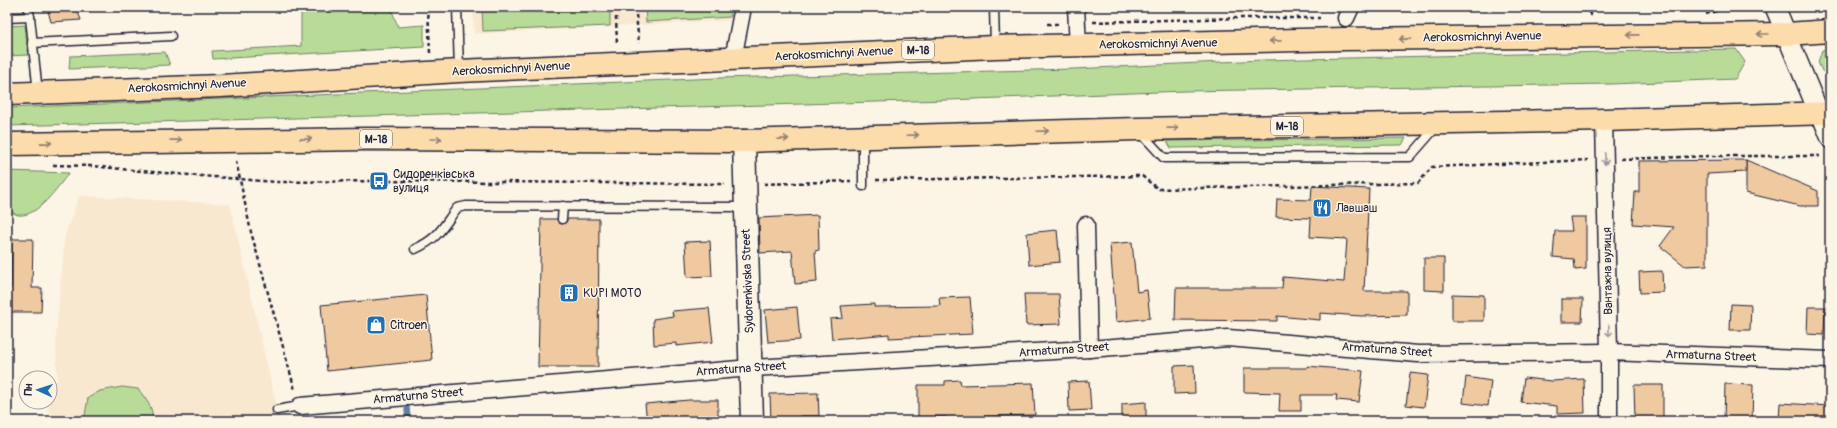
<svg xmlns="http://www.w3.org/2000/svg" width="1837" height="428" viewBox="0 0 1837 428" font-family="Pangolin,sans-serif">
  <rect width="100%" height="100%" fill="#fcf5e5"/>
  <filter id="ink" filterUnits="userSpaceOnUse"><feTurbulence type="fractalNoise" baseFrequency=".025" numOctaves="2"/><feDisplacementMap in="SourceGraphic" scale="8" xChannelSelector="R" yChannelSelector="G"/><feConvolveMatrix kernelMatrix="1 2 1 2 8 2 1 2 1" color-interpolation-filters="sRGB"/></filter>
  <g filter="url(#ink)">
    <g fill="#f8e8d0">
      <path d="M473,7H737L734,20L474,34Z"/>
      <path d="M79,196L230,204L280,421H58L47,409L57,380L56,335L65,235Z"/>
    </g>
    <g fill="#b8dc97" stroke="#6d7f69">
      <path d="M482,7H610V26L483,31Z"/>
      <path d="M645,7H733L730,17L646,22Z"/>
      <path d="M1370,7H1555L1368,11Z"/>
      <path d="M391,8L398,27L424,25V47L213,59L212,51L301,46V13Z"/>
      <path d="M25,25L28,55L7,56V26Z"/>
      <path d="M1736,49L1745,62L1735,79L1611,84L1185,91L948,100L7,126V108L718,78L1073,69L1263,60Z"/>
      <path d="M1830,49V74L1822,71L1818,62L1822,50Z"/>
      <path d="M165,52L170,65L69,69L70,56Z"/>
      <path d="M1406,138L1402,145L1171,148L1167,141Z"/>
      <path d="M7,171L69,173C58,186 38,218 18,215C14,214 10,211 7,209Z"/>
      <path d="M122,387L138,389C145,398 155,409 152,421H88L85,415L88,398L100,391Z"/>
    </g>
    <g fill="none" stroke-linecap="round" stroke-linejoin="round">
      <path stroke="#6380a3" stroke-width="5.5" d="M407,408L408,421"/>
    </g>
    <g fill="#efc99f" stroke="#22223b">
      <path d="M47,7H76L81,20L51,22Z"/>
      <path d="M1746,160L1818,191V206H1800L1746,193Z"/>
      <path d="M1746,160V172L1707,174V265L1685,266L1660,246L1674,227L1633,224L1635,192H1639V161Z"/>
      <path d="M1312,186L1369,189L1364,291H1407V315L1361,316L1320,313V320L1277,316V321L1175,320L1176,288H1282L1283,277L1344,282L1347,239L1310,237L1311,218L1276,217L1277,199L1311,200Z"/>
      <path d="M818,215L819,250L815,251L817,282L795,284L792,251L760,253L759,218Z"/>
      <path d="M1570,217H1586V269L1575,270L1574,259L1553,257L1555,231H1572Z"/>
      <path d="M541,219H557L559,223L562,224L566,222L568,219H599L598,367H538Z"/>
      <path d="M1057,230L1060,262L1029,265L1027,233Z"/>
      <path d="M12,239H33L32,288H42L41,312H7L8,288H11Z"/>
      <path d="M710,241L712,276L687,277L685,242Z"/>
      <path d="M1132,242L1137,292L1147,290L1150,318L1116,322L1110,244Z"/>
      <path d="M1424,258H1444V291L1424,290Z"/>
      <path d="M1662,271L1663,292L1640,293L1639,272Z"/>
      <path d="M1024,294H1059L1061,324L1026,325Z"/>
      <path d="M1452,294L1484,295V321H1452Z"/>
      <path d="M426,295L432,360L327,371L321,305Z"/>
      <path d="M970,297L973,334L889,338V334L832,339L830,319L843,318L841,306L874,304V307L940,306L939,298Z"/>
      <path d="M1561,299H1583L1582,322H1561Z"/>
      <path d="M1731,304L1751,305L1750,330H1730Z"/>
      <path d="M797,307L800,340L768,342L765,310Z"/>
      <path d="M1808,307H1825L1824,335L1807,334Z"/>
      <path d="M709,308L713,342L676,346V343L654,345L653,319L673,316L672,311Z"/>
      <path d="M1194,365L1195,393L1174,394V366Z"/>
      <path d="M1307,366L1363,371L1359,402L1336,400L1337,395H1301V411H1279L1280,393L1244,392V368H1307Z"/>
      <path d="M1410,373L1428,375L1424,407L1406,405Z"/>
      <path d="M1466,377L1491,381L1488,406L1463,403Z"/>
      <path d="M1524,378L1552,381L1584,379L1585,413L1557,414V406L1521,402Z"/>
      <path d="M960,380L961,385L1033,383L1035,415L962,417V419H946V417H918V385H945V381Z"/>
      <path d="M1089,381L1091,410L1069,411L1068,382Z"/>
      <path d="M1725,384L1753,385L1752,421H1724Z"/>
      <path d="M1634,385H1663V421H1635Z"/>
      <path d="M818,393L819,416H800V421H771L770,394Z"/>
      <path d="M689,400H718V421H647L645,404Z"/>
      <path d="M1146,402V421H1122V404Z"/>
      <path d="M1780,403L1830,406V421H1779Z"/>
    </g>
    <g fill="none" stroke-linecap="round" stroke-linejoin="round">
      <defs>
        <g id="service">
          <path d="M28,7L30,17"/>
          <path d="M457,7L459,70"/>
          <path d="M994,7L995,46"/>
          <path d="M7,18L30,17L38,93"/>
          <path d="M32,43L171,36"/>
          <path d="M1140,132L1164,158L1410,157L1437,126"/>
          <path d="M863,139V186"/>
          <path d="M562,219L563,206"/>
          <path d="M415,249C439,238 442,228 457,208L466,206L745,207"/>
          <path d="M277,410L300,406"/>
        </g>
        <g id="minor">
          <path d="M1076,7L1078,46"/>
          <path d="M1346,18L1351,7"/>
          <path d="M733,59L743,7"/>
          <path d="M1819,113L1830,140"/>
          <path d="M1604,120L1609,352V421"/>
          <path d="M1086,225L1089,349"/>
          <path d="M300,406L751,368L1089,349L1228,338L1418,354L1609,352L1830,360"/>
        </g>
        <path id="tertiary" d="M1775,7L1819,113"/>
        <path id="secondary" d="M744,141L752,421"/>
        <g id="primary">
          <path d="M7,94L221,86L459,71L995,47L1344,39L1787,34L1830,31"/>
          <path d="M7,144L366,139L744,141L1137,129L1604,120L1830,113"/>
        </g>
      </defs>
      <use href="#service" stroke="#22223b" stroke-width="11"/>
      <use href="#minor" stroke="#22223b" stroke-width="19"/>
      <use href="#tertiary" stroke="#22223b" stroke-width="22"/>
      <use href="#secondary" stroke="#22223b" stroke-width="25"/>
      <use href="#primary" stroke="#22223b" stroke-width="25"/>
      <g stroke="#22223b" stroke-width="2.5" stroke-dasharray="4 3" stroke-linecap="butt">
        <path d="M428,7L430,53"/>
        <path d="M1584,7L1591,15L1597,7"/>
        <path d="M1706,14L1729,7"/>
        <path d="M636,15L639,43"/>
        <path d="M616,17L617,45"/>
        <path d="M1093,22L1240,18H1320"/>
        <path d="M1047,24H1060"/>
        <path d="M1621,159L1712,156H1820"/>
        <path d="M236,161L251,232L295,390"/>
        <path d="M53,165L92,166L141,171L275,182L379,181L725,184"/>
        <path d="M876,180L1142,176L1158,189L1418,183L1432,167L1588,160"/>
        <path d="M764,184L851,181"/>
      </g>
      <use href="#service" stroke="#fcf5e5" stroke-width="8"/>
      <use href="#minor" stroke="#fcf5e5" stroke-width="16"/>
      <use href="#tertiary" stroke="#fcf5e5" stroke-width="19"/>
      <use href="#secondary" stroke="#fcf5e5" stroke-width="22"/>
      <use href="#primary" stroke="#fddcac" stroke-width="22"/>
    </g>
    <defs><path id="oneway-shaft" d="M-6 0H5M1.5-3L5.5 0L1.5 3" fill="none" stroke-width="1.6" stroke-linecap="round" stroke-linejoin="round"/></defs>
    <g stroke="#907f74">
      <use href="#oneway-shaft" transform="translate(1763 34) rotate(180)"/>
      <use href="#oneway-shaft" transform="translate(1633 35) rotate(179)"/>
      <use href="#oneway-shaft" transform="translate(1405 39) rotate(179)"/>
      <use href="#oneway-shaft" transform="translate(1275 41) rotate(179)"/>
      <use href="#oneway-shaft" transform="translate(1173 128) rotate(-1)"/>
      <use href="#oneway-shaft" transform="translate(1043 131) rotate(-2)"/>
      <use href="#oneway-shaft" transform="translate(913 135) rotate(-2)"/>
      <use href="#oneway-shaft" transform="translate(306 139) rotate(-1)"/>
      <use href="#oneway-shaft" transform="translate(436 139)"/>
      <use href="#oneway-shaft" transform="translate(783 139) rotate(-2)"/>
      <use href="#oneway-shaft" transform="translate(176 140) rotate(-1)"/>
      <use href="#oneway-shaft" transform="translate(46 143) rotate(-1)"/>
    </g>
    <g stroke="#9a9698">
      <use href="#oneway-shaft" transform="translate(1605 159) rotate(89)"/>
      <use href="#oneway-shaft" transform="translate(1609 331) rotate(89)"/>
    </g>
  </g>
  <defs>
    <symbol id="bus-square" viewBox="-11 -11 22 22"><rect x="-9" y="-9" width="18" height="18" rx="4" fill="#1f6fb2" stroke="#fcf5e5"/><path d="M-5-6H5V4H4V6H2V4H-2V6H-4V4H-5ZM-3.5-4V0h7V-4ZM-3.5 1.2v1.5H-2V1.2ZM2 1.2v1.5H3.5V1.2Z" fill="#fff"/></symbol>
    <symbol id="restaurant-square" viewBox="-11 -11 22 22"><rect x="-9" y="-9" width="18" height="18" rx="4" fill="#1f6fb2" stroke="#fcf5e5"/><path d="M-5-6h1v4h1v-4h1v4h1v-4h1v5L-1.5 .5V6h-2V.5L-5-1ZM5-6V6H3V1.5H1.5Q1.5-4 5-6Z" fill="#fff"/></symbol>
    <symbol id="building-square" viewBox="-11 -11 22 22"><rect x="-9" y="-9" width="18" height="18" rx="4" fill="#1f6fb2" stroke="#fcf5e5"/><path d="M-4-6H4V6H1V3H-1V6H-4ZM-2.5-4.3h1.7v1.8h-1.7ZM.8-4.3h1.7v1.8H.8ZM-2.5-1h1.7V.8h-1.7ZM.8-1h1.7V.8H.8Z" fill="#fff"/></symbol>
    <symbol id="shop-square" viewBox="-11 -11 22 22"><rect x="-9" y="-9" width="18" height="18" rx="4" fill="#1f6fb2" stroke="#fcf5e5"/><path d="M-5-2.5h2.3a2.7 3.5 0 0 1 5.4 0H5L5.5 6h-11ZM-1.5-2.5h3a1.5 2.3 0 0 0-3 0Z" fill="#fff"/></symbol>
  </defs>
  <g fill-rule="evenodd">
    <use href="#bus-square" x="368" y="170" width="22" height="22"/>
    <use href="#restaurant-square" x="1311" y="197" width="22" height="22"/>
    <use href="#building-square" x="558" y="282" width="22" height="22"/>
    <use href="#shop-square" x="365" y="314" width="22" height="22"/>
  </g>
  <g text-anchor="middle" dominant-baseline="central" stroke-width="3" stroke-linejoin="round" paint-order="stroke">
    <g fill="#fcf5e5" stroke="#63616e" stroke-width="1">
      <rect x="902" y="41" width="32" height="18" rx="3"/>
      <rect x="1271" y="117" width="32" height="18" rx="3"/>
      <rect x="360" y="130" width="32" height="18" rx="3"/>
    </g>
    <g font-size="11" font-weight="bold" fill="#22223b">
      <text x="918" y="50">М-18</text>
      <text x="1287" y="126">М-18</text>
      <text x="376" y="139">М-18</text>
    </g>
    <g font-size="12" fill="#22223b" stroke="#fcf5e5">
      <text transform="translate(1482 37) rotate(-1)">Aerokosmichnyi Avenue</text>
      <text transform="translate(1158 44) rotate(-1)">Aerokosmichnyi Avenue</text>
      <text transform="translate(834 54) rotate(-3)">Aerokosmichnyi Avenue</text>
      <text transform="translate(511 69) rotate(-3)">Aerokosmichnyi Avenue</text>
      <text transform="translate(187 86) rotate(-3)">Aerokosmichnyi Avenue</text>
      <text transform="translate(1608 271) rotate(-91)">Вантажна вулиця</text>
      <text transform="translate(748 281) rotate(-92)">Sydorenkivska Street</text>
      <text transform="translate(1064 350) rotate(-4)">Armaturna Street</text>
      <text transform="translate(1387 350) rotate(4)">Armaturna Street</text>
      <text transform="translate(1711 356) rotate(2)">Armaturna Street</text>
      <text transform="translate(741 369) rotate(-4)">Armaturna Street</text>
      <text transform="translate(418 396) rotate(-5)">Armaturna Street</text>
    </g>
    <g font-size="12" fill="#22223b" stroke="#fcf5e5" text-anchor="start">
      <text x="393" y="174">Сидоренківська<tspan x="393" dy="14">вулиця</tspan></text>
      <text x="1336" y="208">Лавшаш</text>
      <text x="583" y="293">KUPI MOTO</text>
      <text x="390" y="325">Citroen</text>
    </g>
  </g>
  <rect width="1837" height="428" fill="none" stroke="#fcf5e5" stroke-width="24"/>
  <rect x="12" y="12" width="1813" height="404" fill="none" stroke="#22223b" stroke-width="1.5" filter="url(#ink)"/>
  <g transform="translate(38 390) rotate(273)"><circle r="19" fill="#fcf5e5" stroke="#a5a1a1"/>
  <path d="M0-3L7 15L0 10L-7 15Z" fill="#1f6fb2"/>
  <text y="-6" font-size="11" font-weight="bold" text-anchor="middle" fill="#22223b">Пн</text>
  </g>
</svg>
